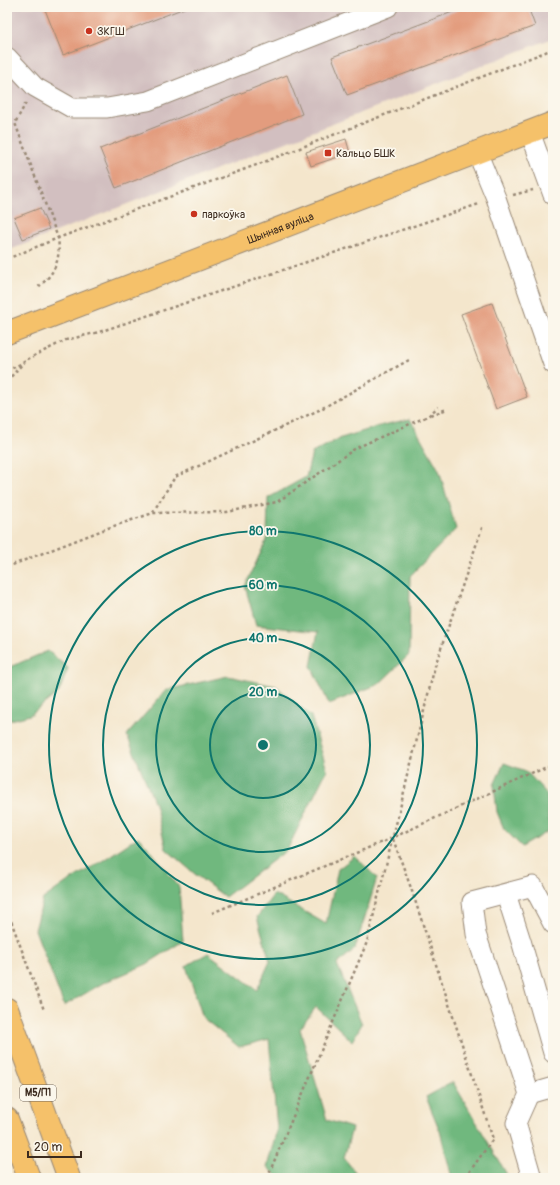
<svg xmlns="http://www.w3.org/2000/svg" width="560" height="1185" viewBox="0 0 560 1185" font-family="Pangolin,sans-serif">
  <rect width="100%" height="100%" fill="#fbf7ec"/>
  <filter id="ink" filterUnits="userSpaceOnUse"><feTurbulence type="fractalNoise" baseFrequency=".025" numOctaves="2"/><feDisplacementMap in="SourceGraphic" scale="8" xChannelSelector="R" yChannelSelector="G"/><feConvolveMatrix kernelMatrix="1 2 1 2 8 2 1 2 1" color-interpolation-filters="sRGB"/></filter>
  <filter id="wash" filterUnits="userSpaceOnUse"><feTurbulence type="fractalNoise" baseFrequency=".012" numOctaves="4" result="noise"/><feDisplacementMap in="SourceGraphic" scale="16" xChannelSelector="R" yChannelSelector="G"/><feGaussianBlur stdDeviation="0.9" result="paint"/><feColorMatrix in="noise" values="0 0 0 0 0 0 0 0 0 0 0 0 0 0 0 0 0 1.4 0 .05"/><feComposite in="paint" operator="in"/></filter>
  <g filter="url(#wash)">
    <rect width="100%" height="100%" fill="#f4e6cc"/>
    <path fill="#d2bfc0" d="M7,7H553V38L7,251Z"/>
    <g fill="#6fb87e" stroke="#55714e">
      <path d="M410,419L439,470L456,529L410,576L409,655L379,684L329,704L311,666L318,632L256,625L245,586L267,539L268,498L306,477L312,453L338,439L383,425Z"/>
      <path d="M48,651L68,668L59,692L30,715L7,721V668Z"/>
      <path d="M228,676L276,686L311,716L327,770L287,850L225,897L196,875L166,849L155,804L127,735L166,690Z"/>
      <path d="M504,763L526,771L547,794L549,831L522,847L504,829L497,812L494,785Z"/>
      <path d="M138,837L151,851L179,887L183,941L147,964L103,983L64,1006L35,930L43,899L67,882L102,861Z"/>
      <path d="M355,856L377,878L355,949L337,964L362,1024L352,1041L316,1007L300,1029L327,1120L352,1128L344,1158L360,1178H279L267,1167L277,1129L269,1039L239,1047L203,1018L186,966L208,953L257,990L270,961L257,917L274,894L326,924L338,869Z"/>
      <path d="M453,1082L509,1178H452L440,1131L426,1097Z"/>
    </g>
    <g id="blocks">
      <g fill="#e39c7e">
        <path d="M44,7H187L63,55Z"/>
        <path d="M466,7H528L535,26L347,95L332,57Z"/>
        <path d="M287,75L302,114L116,188L100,149Z"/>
        <path d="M346,139L350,153L311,166L306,152Z"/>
        <path d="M40,208L49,229L23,239L14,218Z"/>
        <path d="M492,303L527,397L496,409L461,314Z"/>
      </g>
    </g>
  </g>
  <g filter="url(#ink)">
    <use href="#blocks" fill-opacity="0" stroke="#988875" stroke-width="1"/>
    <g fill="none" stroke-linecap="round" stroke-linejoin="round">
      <defs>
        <g id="minor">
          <path d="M7,57L35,87L72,108H107L148,101L388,7"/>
          <path d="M530,132L553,195"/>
          <path d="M477,152L496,198L553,364"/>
          <path d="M506,894L522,944L553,1053"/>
          <path d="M529,1094L553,1087"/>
          <path d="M532,1178L516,1123L529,1094L476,934L472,902L533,886L553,924"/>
        </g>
        <g id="major">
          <path id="s1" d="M7,333L553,123"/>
          <path d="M7,1009L69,1178"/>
          <path d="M7,1119L29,1178"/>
        </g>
      </defs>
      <use href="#minor" stroke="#988875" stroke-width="21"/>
      <use href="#major" stroke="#988875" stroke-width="24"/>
      <g stroke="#988875" stroke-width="2.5" stroke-dasharray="3 3" stroke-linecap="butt">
        <path d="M26,103L15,123L58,238C61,259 55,274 38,287"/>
        <path d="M513,195L533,190"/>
        <path d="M7,259L58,238L259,164L553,49"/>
        <path d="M7,371L24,362"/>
        <path d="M7,381L26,360L66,340L99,332L479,204"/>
        <path d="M431,415L447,409"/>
        <path d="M153,512L175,477L319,410L409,360"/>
        <path d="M7,567L108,528L153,513L227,512L277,502L356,448L428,416L438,407"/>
        <path d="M393,839L411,888L493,1139L465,1178"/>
        <path d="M7,910L44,1010"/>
        <path d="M212,913L392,838L553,764"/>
        <path d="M267,1178L367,942L435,666L483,525"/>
      </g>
      <use href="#minor" stroke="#fff" stroke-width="19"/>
      <use href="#major" stroke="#f5c16b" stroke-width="22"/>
    </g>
  </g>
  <circle cx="263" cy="745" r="53" fill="#0f766e" fill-opacity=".12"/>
  <g fill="none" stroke="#0f766e" stroke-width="2">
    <circle cx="263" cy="745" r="53"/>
    <circle cx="263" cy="745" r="107"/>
    <circle cx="263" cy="745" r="160"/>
    <circle cx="263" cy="745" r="214"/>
  </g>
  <g fill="#c8321e" stroke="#fbf7ec" stroke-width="1.5">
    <circle cx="89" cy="31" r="4"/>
    <rect x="324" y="149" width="8" height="8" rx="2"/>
    <circle cx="194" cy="214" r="4"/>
  </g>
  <g text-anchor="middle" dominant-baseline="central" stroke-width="3.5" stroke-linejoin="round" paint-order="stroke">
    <rect fill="#fbf7ec" stroke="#75685c" stroke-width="1" x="20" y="1085" width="36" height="16" rx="3"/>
    <g font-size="10" font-weight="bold" fill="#3b2a1e">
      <text x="38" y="1093">М5/П1</text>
    </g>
    <g font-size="11" fill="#3b2a1e" stroke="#fbf7ec" text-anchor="start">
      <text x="97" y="31">ЗКГШ</text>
      <text x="336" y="153">Кальцо БШК</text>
      <text x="202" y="214">паркоўка</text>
    </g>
    <g font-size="11" fill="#3b2a1e" stroke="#fbf7ec">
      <text stroke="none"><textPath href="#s1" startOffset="293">Шынная вуліца</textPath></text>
    </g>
  </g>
  <circle cx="263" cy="745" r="6" fill="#0f766e" stroke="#fbf7ec" stroke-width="2"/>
  <g font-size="12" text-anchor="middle" font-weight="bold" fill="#0f766e" stroke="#fbf7ec" stroke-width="3.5" stroke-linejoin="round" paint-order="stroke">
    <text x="263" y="535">80 m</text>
    <text x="263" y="589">60 m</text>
    <text x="263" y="642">40 m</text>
    <text x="263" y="696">20 m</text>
  </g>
  <rect width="560" height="1185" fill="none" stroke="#fbf7ec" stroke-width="24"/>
  <path d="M28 1151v6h53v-6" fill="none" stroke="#3b2a1e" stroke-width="2"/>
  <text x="34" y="1151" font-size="12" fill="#3b2a1e" stroke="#fbf7ec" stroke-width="3" paint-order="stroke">20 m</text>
</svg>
